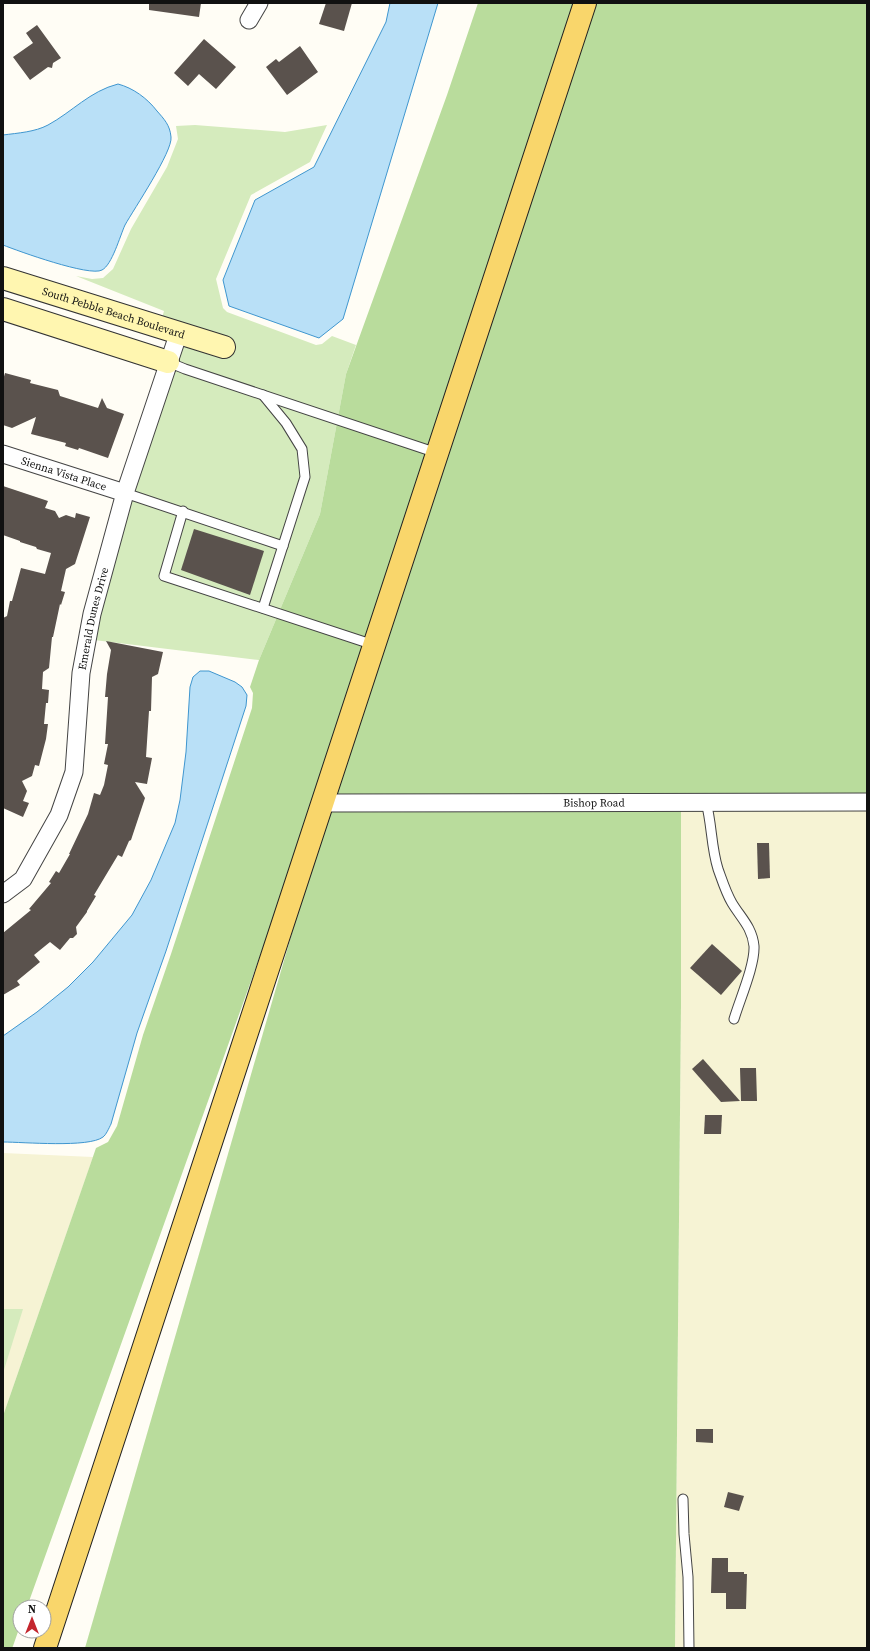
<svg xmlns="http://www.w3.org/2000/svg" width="870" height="1651" viewBox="0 0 870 1651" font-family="'Source Serif 4',serif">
  <rect width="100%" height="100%" fill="#fffdf5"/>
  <g fill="#f6f3d4">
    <path d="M867,810V1648H675L681,1005V811Z"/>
    <path d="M3,1153L93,1157L3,1416Z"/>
  </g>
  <g fill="#d5ebbd">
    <path d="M195,125L285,132L327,125L310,162L251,195L216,279L223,308L227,312L316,345L322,344L332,336L356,345L346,374L320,514L259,660L94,640C114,538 151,440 183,342L229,357L234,342L162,318L164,311L76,276L92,279L103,278L113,269L131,229L167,167L178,139L176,126Z"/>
    <path d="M3,1309H23L3,1373Z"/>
  </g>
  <g fill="#b9dc9c">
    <path d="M478,3H577L315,802L27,1607H20V1626L13,1646L12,1648H3V1416L96,1148L108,1142L117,1126L143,1035L171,954L252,708L253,693L250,687L259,660L320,514L346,374L447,95Z"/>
    <path d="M593,3H867V793L333,795Z"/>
    <path d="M681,811V1005L675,1648H85L327,812Z"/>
  </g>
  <g fill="#b9e0f7" stroke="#3f96cf">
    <path d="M390,3H438L343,319L319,338L229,306L223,280L255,200L314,167L386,22Z"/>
    <path d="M118,84C133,88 147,98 157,111C164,119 170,125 171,137C173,151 134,209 125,225C120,236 112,265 102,270C90,277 18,251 3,245V135C18,133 35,132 48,125C72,112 90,91 118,84Z"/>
    <path d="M200,671H209L235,682L242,687L247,695L246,706L166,951L137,1033L111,1124C109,1128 106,1135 103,1137C89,1148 23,1142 3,1142V1036L37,1012L68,987L93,962L132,915L151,880L175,823L180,800L186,752L190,687L193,677Z"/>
  </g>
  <g fill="#5a524d">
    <path d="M149,3H201L199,17L149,10Z"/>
    <path d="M326,3H352L344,31L319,24Z"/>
    <path d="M37,25L61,58L53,63L52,68L48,67L30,80L13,57L33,43L26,33Z"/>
    <path d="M204,39L236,67L216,89L199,74L188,86L174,73Z"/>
    <path d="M300,46L318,72L287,95L266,67L276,59L279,62Z"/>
    <path d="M5,373L31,380L30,383L58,390L60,396L98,408L102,398L107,408L124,414L108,458L79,448L78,450L65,446L66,443L31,434L36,417L12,428L3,425V380Z"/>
    <path d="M3,486L48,501L45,508L55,511L59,518L66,515L75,518L76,513L90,517L75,564L66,569L61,591L65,592L61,605L60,604L53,637H52L49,668L43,672L42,689L49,690L48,703H46L44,724H48L46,739L39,766L35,765L32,776L22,781L27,791L23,801L29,803L23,817L3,808V618L7,616L10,601H12L21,568L45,574L51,553L37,549L36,547L20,542V541L3,535Z"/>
    <path d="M194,529L264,551L250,595L181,570Z"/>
    <path d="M106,641L163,652L158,674L152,677L151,711H149L146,757L152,758L147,784L135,782L145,798L131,840L129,841L122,857L118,855L94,895L96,896L87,911V912L76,927L77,934L73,938H70L60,950L50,942L34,955L40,962L17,981L20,985L3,995V933L31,910L29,909L51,883L49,882L56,871L59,873L70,854H69L88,814L94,793L100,795L104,785L108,765L104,764L108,744H105L108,697H105L107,674L111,650Z"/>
    <path d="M757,843H769L770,878L758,879Z"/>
    <path d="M712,944L742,971L721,995L690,968Z"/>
    <path d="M703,1059L740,1101L721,1102L692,1069Z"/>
    <path d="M740,1068H756L757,1101H741Z"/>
    <path d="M705,1115H722L721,1134H704Z"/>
    <path d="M696,1429H713V1443L696,1442Z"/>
    <path d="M728,1492L744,1496L739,1511L724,1507Z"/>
    <path d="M712,1558H728V1572H744V1574H747L746,1609H726V1593H711Z"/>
  </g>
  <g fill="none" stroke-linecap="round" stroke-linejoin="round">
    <defs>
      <g id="lane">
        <path d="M168,362L185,369L437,453"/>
        <path d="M125,493L283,546"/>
        <path d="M183,511L164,576L374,645"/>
        <path d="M263,608L305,477L302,449L286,423L263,395"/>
        <path d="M706,802C712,824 711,847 718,869C722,880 726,893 732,903C741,918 752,927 754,946C755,965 740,999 734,1019"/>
        <path d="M683,1499L684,1534L688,1577L689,1648"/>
      </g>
      <g id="street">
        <path d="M249,20L259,3"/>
        <path id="s1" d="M3,454L125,493"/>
        <path id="s2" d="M322,803L867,802"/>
        <path id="s3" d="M3,894L23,879L59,815L74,772L81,673L92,614L125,493L179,332"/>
      </g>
      <g id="secondary">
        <path id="s4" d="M3,278L224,347"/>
        <path d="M3,309L168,362"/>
      </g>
      <path id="primary" d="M45,1648L585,3"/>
    </defs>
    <use href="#lane" stroke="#444" stroke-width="11"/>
    <use href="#street" stroke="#444" stroke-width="19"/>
    <use href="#secondary" stroke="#333" stroke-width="24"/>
    <use href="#primary" stroke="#222" stroke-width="24"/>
    <use href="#lane" stroke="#fff" stroke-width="9"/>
    <use href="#street" stroke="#fff" stroke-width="17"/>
    <use href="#secondary" stroke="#fff6b0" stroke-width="22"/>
    <use href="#primary" stroke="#f9d66b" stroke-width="22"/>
  </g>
  <g text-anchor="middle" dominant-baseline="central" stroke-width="4" stroke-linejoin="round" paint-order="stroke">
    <g font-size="11" fill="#111" stroke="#fff">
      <text stroke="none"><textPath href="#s4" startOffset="116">South Pebble Beach Boulevard</textPath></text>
      <text stroke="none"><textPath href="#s1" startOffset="64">Sienna Vista Place</textPath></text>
      <text stroke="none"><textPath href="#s3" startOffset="299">Emerald Dunes Drive</textPath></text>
      <text stroke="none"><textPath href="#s2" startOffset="272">Bishop Road</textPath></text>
    </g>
  </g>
  <rect width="870" height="1651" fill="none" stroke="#111111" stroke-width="8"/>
  <g transform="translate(32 1619)"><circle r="19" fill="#ffffff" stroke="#a0a0a0"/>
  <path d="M0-3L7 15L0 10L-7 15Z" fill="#c4262e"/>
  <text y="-6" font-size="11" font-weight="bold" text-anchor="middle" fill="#111111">N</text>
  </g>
</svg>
